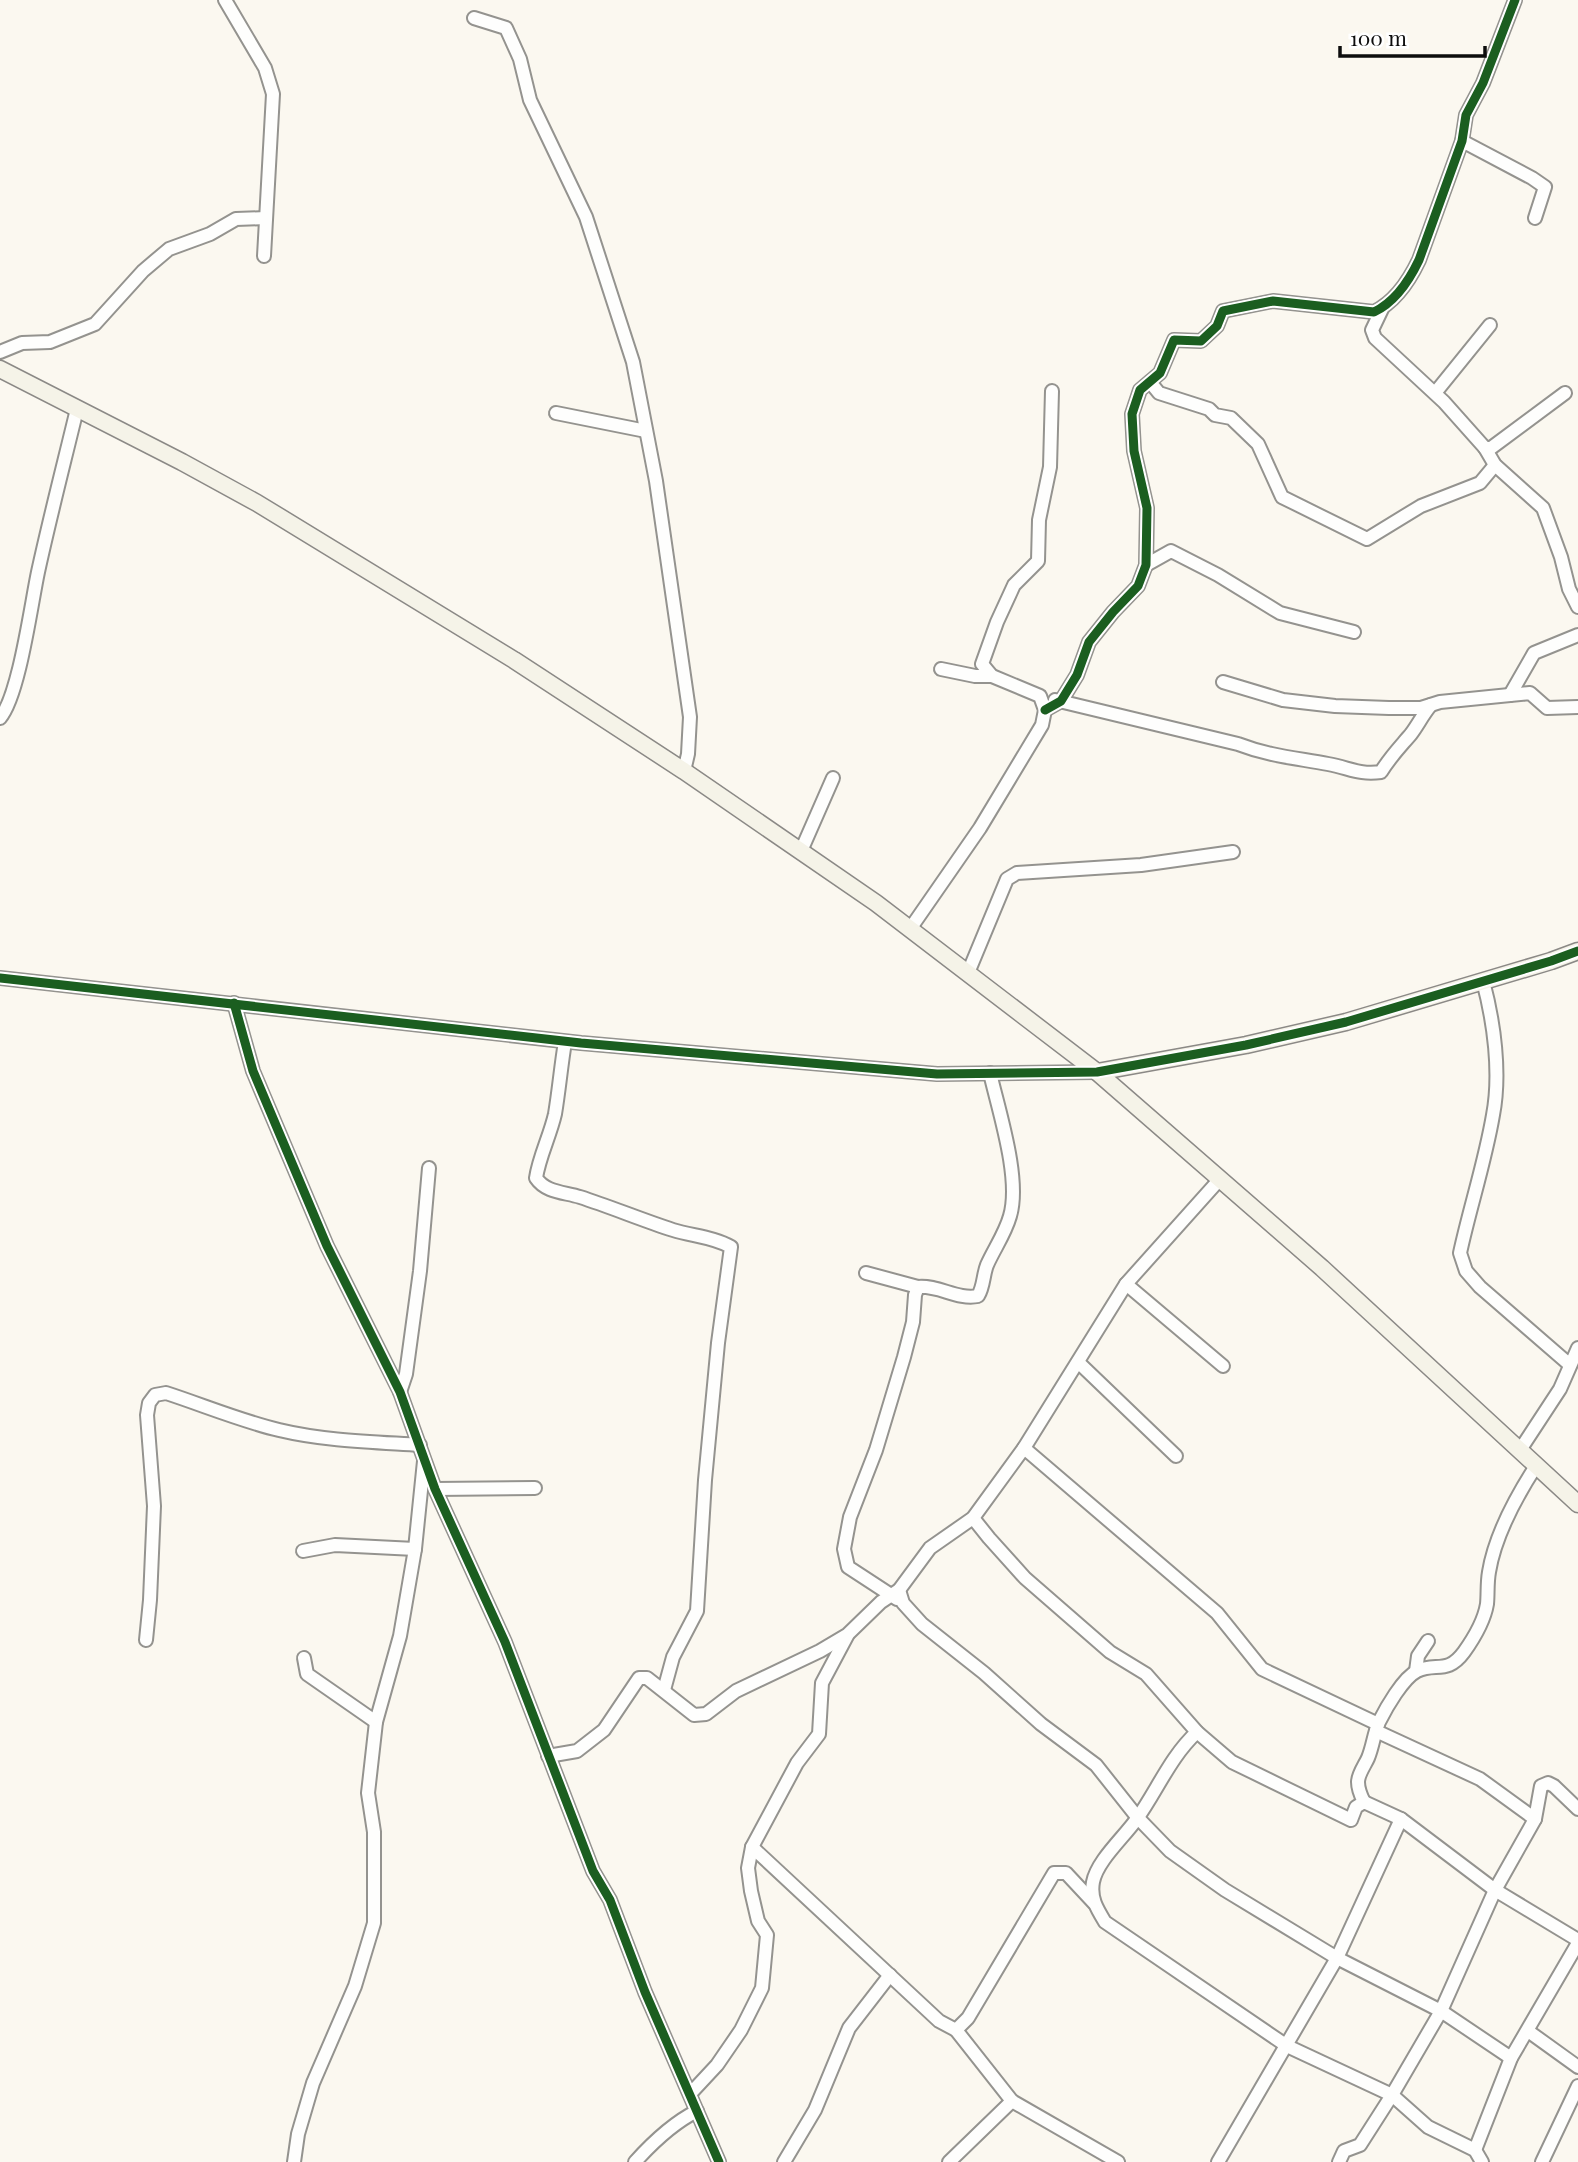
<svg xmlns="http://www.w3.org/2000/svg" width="1578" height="2162" viewBox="0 0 1578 2162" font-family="'Playfair Display',serif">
  <rect width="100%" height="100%" fill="#fbf8f0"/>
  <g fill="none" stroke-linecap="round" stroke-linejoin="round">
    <defs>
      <g id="street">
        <path d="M225,0L265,68L273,94L264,256"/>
        <path d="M474,18L506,28L520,59L530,100L586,217L633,362L656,481L690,717L688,754L684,771"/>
        <path d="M1462,141L1532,178L1545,187L1535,218"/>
        <path d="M1382,309L1372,330L1375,338L1444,402L1485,448H1491L1565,393"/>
        <path d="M0,352L22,343L50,342L95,324L143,271L169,249L210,234L236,219L266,218"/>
        <path d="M1150,382L1159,393L1209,409L1215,415L1231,418L1258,444L1282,497L1367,539L1421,506L1480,483L1495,465"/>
        <path d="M1435,393L1490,325"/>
        <path d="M556,413L646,431"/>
        <path d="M1485,448L1495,465L1543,508L1561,557L1569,589L1578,607"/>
        <path d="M1146,565L1171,551L1218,575L1280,613L1354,632"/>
        <path d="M941,669L975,676H992"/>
        <path d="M1223,682L1283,700L1335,706L1389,708H1421L1440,702L1530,693L1547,708L1578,707"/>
        <path d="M1510,695L1534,653L1578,635"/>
        <path d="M1055,700L1238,744C1269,756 1296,758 1328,764C1350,768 1359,775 1381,772C1390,757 1400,747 1411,734C1418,725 1423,714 1431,705"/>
        <path d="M1045,710L1061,701L1077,675L1089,642L1113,612L1138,586L1146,565L1147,508L1134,451L1132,414L1140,390L1160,373L1174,340L1201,341L1217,326L1223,311L1273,301L1374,312C1395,302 1409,281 1419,260L1462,141L1466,115L1483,83L1515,0"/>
        <path d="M0,718C19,696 31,605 38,572C50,517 64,463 77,409"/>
        <path d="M801,851L833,778"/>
        <path d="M910,929L980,828L1042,725L1045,710L1040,696L992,676L982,664L997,622L1014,585L1038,561L1039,520L1050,467L1052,391"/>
        <path d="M968,973L1007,879L1017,873L1141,865L1233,852"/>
        <path d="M0,978L581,1043L937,1074L1097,1072"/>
        <path d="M1483,981C1494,1022 1501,1073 1493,1115C1485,1162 1470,1207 1460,1253L1466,1271L1480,1287L1570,1365"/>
        <path d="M234,1003L253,1071L327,1246L400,1392L435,1489L505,1642L593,1871L610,1900L645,1992L719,2162"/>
        <path d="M565,1042C561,1066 559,1090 555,1114C550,1136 539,1157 536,1178C546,1193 565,1192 580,1197C611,1207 642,1220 673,1230C692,1236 714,1237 731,1247L718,1343L705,1480L697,1611L673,1657L664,1690"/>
        <path d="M866,1273L918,1287"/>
        <path d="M1126,1284L1223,1366"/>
        <path d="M1078,1362L1176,1456"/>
        <path d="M400,1392L406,1374L420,1271L429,1168"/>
        <path d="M1024,1448L1217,1613L1262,1669L1378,1724"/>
        <path d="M1520,1450L1560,1389L1578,1348"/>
        <path d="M435,1489L535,1488"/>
        <path d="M973,1518L989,1538L1025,1578L1110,1652L1146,1674L1197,1732L1232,1762L1351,1820L1356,1807L1364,1802L1401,1819L1495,1890L1578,1940"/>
        <path d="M303,1551L335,1545L415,1549"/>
        <path d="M899,1590L903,1603L922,1624L984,1673L1041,1724L1096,1765L1138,1818L1170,1851L1225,1890L1337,1958L1441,2011L1511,2058"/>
        <path d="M897,1599L848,1567L844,1549L850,1517L876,1450L904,1357L913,1322L915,1295L918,1287C939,1285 957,1300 978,1296C984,1286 983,1275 987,1265C994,1249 1005,1234 1010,1216C1021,1179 999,1112 990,1073"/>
        <path d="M146,1640L150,1600L154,1506L147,1415L149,1403L155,1395L166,1393C203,1405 241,1421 279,1430C325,1441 373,1442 420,1445"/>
        <path d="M304,1658L307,1674L376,1722"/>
        <path d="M1416,1671L1418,1656L1428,1641"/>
        <path d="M1376,1731L1480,1779L1535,1819"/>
        <path d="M1197,1732C1170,1757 1157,1791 1136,1820C1123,1838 1097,1861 1093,1882C1090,1898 1097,1909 1105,1922L1287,2046L1392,2095L1428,2127L1475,2150L1482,2162"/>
        <path d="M548,1756L577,1751L604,1730L639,1678H647L694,1715L706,1714L736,1691L820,1651L847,1635L881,1602L899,1590L930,1548L973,1518L1024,1448L1126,1284L1220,1179"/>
        <path d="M1364,1802C1361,1796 1358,1789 1358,1782C1358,1774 1365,1765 1368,1758C1373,1746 1374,1733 1379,1722C1386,1708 1403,1678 1417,1671C1436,1662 1447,1675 1464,1652C1474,1638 1484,1622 1487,1604C1488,1594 1487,1583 1489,1572C1495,1535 1516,1497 1536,1466"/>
        <path d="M752,1847L939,2021L956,2030L968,2018L1054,1873H1066L1094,1903"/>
        <path d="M956,2030L1012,2101L1118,2162"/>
        <path d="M1528,2031L1578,2067"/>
        <path d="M690,2094L717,2065L741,2030L762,1988L767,1935L758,1921L751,1891L748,1868L752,1847L797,1763L819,1734L822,1683L847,1636"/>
        <path d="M1475,2150L1511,2058L1578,1943"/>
        <path d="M294,2162L298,2134L313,2083L355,1986L374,1923V1832L368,1793L376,1722L400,1636L415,1549L424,1461"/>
        <path d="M635,2162C653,2142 673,2123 697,2111"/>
        <path d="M784,2162L815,2110L849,2028L890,1975"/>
        <path d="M949,2162L1012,2101"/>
        <path d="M1218,2162L1337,1958L1401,1819"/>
        <path d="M1339,2162L1344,2151L1360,2145L1392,2095L1441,2011L1495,1890L1535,1819L1541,1786L1548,1783L1554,1786L1578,1809"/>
        <path d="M1542,2162L1578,2086"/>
      </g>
      <g id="secondary">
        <path d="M0,369L182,462L257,503L514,660L684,771L876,903L1097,1072L1322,1268L1578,1504"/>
        <path d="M1097,1072L1246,1045L1346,1022L1551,961L1578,951"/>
      </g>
    </defs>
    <use href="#street" stroke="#94938f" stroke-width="16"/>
    <use href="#secondary" stroke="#8b8986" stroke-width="19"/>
    <use href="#street" stroke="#fefefd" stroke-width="12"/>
    <use href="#secondary" stroke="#f5f3e8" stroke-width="16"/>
    <defs>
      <g id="cycleway">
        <path d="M1045,710L1061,701L1077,675L1089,642L1113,612L1138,586L1146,565L1147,508L1134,451L1132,414L1140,390L1160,373L1174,340L1201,341L1217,326L1223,311L1273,301L1374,312C1395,302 1409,281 1419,260L1462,141L1466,115L1483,83L1515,0"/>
        <path d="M0,978L581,1043L937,1074L1097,1072L1246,1045L1346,1022L1551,961L1578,951"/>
        <path d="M234,1003L253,1071L327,1246L400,1392L435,1489L505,1642L593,1871L610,1900L645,1992L719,2162"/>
      </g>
    </defs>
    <use href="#cycleway" stroke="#fff" stroke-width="13"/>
    <use href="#cycleway" stroke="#1b5e20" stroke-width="9"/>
  </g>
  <path d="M1340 46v10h145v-10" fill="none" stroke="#0d0d0d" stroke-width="3.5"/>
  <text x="1350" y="46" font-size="21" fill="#0d0d0d" stroke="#ffffff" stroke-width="5" paint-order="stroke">100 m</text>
</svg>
